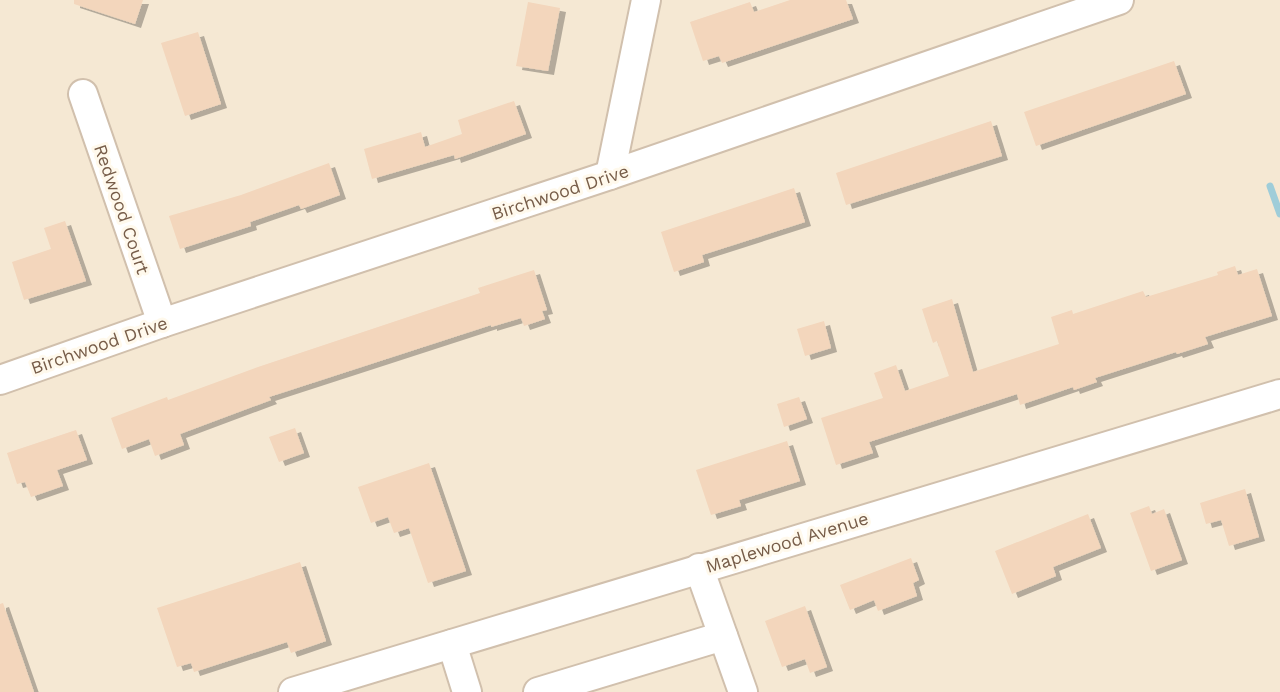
<svg xmlns="http://www.w3.org/2000/svg" width="1280" height="692" viewBox="0 0 1280 692" font-family="'Work Sans',sans-serif">
  <defs>
    <filter id="shadow"><feDropShadow dx="6" dy="4" stdDeviation="0" flood-color="#0004"/></filter>
  </defs>
  <rect width="100%" height="100%" fill="#fdf5e5"/>
  <rect fill="#f5e8d3" x="0" y="0" width="1280" height="692"/>
  <g fill="none" stroke-linecap="round" stroke-linejoin="round">
    <path stroke="#9fcdd9" stroke-width="7" d="M1270,186L1280,214"/>
  </g>
  <g fill="#f3d6bc" filter="url(#shadow)">
    <path d="M74,0H143L135,24L74,4Z"/>
    <path d="M790,0H846L853,19L722,63L719,56L703,61L690,22L750,2L754,12Z"/>
    <path d="M528,2L560,8L548,71L516,66Z"/>
    <path d="M198,32L221,104L185,116L161,43Z"/>
    <path d="M1174,61L1186,94L1036,146L1024,112Z"/>
    <path d="M514,101L526,134L455,159L454,155L372,179L364,149L421,132L425,147L462,134L458,120Z"/>
    <path d="M991,121L1002,156L846,205L836,173Z"/>
    <path d="M329,163L340,195L301,209L299,205L250,222L251,226L180,249L169,216L241,195Z"/>
    <path d="M794,188L805,222L702,255L704,262L674,272L661,232Z"/>
    <path d="M65,221L86,281L24,300L12,262L51,249L44,228Z"/>
    <path d="M1235,266L1238,275L1257,269L1272,316L1205,337L1208,344L1177,354L1176,352L1095,378L1097,382L1074,390L1073,387L1020,405L1017,394L869,442L873,453L836,465L821,418L883,398L874,373L896,365L905,391L949,376L937,341L933,343L922,309L952,299L973,372L1059,344L1051,317L1072,310L1073,314L1143,291L1146,297L1218,275L1217,272Z"/>
    <path d="M534,270L547,310L542,311L545,319L524,326L521,318L491,327V325L269,397L271,400L180,434L184,445L155,456L149,439L122,449L111,418L167,397L168,400L258,367L480,293L478,288Z"/>
    <path d="M824,321L831,348L805,356L797,329Z"/>
    <path d="M799,397L807,419L784,427L777,404Z"/>
    <path d="M295,428L304,453L279,462L269,437Z"/>
    <path d="M76,430L87,460L57,470L63,486L31,497L25,482L17,484L7,453Z"/>
    <path d="M787,441L800,481L739,500L741,506L711,515L696,470Z"/>
    <path d="M429,463L466,571L428,583L409,528L394,533L388,517L371,523L358,487Z"/>
    <path d="M1245,489L1259,537L1229,546L1221,520L1206,524L1200,503Z"/>
    <path d="M1149,506L1152,514L1164,509L1182,560L1151,571L1130,513Z"/>
    <path d="M1088,514L1101,548L1053,567L1056,576L1012,594L995,551Z"/>
    <path d="M911,558L919,580L913,583L917,596L878,611L874,600L850,610L840,585Z"/>
    <path d="M300,562L326,641L291,653L287,642L194,672L191,663L177,667L157,608Z"/>
    <path d="M3,603L34,692H0V604Z"/>
    <path d="M805,606L827,667L810,673L805,659L782,667L765,621Z"/>
  </g>
  <g fill="none" stroke-linecap="round" stroke-linejoin="round">
    <defs>
      <g id="minor">
        <path d="M83,94L162,323"/>
        <path d="M610,175L646,0"/>
        <path d="M0,380L162,323L610,175L1119,0"/>
        <path d="M699,568L743,692"/>
        <path d="M452,644L467,692"/>
        <path d="M293,692L1280,394"/>
        <path d="M538,692L723,636"/>
      </g>
    </defs>
    <use href="#minor" stroke="#d1c0ad" stroke-width="32"/>
    <use href="#minor" stroke="#fff" stroke-width="28"/>
  </g>
  <g text-anchor="middle" dominant-baseline="central" stroke-width="6" stroke-linejoin="round" paint-order="stroke">
    <g font-size="18" fill="#775d49" stroke="#fff9ec">
      <text transform="translate(560 192) rotate(-18)">Birchwood Drive</text>
      <text transform="translate(122 209) rotate(71)">Redwood Court</text>
      <text transform="translate(99 345) rotate(-19)">Birchwood Drive</text>
      <text transform="translate(787 542) rotate(-17)">Maplewood Avenue</text>
    </g>
  </g>
</svg>
